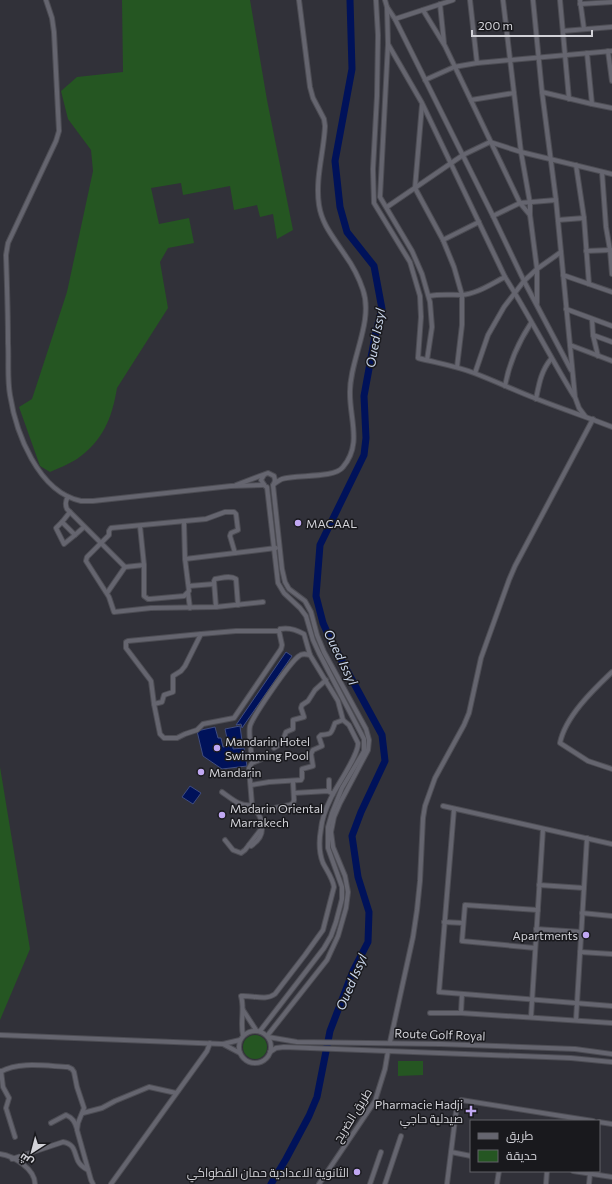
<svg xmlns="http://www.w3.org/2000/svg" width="612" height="1184" viewBox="0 0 612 1184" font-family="Commissioner,Cairo,sans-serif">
  <rect width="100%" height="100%" fill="#313139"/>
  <g fill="#255622">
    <path d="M122,0H250L267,100L293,230L277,239L273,214L260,217L257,205L234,210L230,186L183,195L181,183L151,188L159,224L189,218L194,243L168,248L160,262L168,308L117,388C112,418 103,441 77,459C69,464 59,468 50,472L40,466L19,407L32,399L67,292L93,171L91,150L68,119L61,91L77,77L123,72Z"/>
    <path d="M0,767L30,949L0,1020Z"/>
    <circle cx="255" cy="1047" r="12"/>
    <path d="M398,1061H423V1075L398,1076Z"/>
  </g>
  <g fill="#00125a" stroke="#3f4c80">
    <path d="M286,652L292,656L242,728L241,724L236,725Z"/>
    <path d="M240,726L242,741L228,743L225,729Z"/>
    <path d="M215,727L218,738H221L223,747L233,745V749L244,748L247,766L222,769L203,756L197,731Z"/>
    <path d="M190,786L201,793L193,804L182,797Z"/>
  </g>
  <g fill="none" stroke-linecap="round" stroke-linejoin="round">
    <path stroke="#00125a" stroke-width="7" d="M271,1184L286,1159L309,1116L317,1097L330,1031L353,971L368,942L369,912L358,877L352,836L361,812L385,761L382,735L331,641L323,623L316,596L320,545L364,455L366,438L364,396L375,336L382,309L374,266L347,232L340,207L335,161L352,69L350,0"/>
    <defs>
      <g id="minor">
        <path d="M46,0L52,18L54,32L59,131L56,141L8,243L6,255C7,284 8,314 8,343C9,360 7,378 10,395C16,433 38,492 81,501C84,501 89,501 93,501L231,486L264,485"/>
        <path d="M376,0L378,35L377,96L373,169L374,203L410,262L420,296L421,317L418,358C437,363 456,366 474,373C495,381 516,391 537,399C562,409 587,417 612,427"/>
        <path d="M385,0L387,7L388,44L380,197L412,251L422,274L430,302L432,327L427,360"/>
        <path d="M470,0L477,63"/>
        <path d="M503,0L521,152L530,203V215L537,269V303"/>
        <path d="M533,0L542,92L556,200L575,397L579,408L585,416"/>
        <path d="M560,0L569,99"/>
        <path d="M580,0L584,29"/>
        <path d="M440,4L444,43"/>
        <path d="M580,4L612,2"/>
        <path d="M387,7L395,19L493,216L524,281L571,370"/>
        <path d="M423,10L445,46L520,203L530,215"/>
        <path d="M395,19L453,0"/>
        <path d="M563,31L612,27"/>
        <path d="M388,44L422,103L505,277C529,315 550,357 574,396"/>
        <path d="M608,51L612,81"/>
        <path d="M587,53L592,104"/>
        <path d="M425,80L454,67L477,63L612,51"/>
        <path d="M542,92L592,104L612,108"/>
        <path d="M471,100L514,93"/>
        <path d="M422,105L415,188L443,240L454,267L462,295V325L457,367"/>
        <path d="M576,165L584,218L589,284"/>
        <path d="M602,172L606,227L610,250L612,274"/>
        <path d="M387,207L463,155L490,142L521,152L612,174"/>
        <path d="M493,216L520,203L556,200"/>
        <path d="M558,220L584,218"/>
        <path d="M443,240L479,222"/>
        <path d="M586,251L611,250"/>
        <path d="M563,275L612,292"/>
        <path d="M429,296C440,294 450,295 461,295C477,294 491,284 505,277"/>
        <path d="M566,309L612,326"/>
        <path d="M592,319L593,335L598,356"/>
        <path d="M593,335L612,342"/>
        <path d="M570,345L612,361"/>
        <path d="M475,373L488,335L504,307L524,281L537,269L561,252"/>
        <path d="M505,386C509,363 518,343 531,323"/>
        <path d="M536,399C539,384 541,371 551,359"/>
        <path d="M264,475L261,480L265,486"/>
        <path d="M274,484C276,483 279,480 282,479C296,474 334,479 343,467C362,445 350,420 350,394C349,361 374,322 363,290C359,278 353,266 345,255C334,238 322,225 319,205C315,178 324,152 325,126L324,119L313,98L310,87L299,0"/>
        <path d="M236,485L268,473L274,476L275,480L274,484"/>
        <path d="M68,497C65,501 65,504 67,509L125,567L144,565"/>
        <path d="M70,512L62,522L75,535L84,527"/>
        <path d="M62,522L56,528L64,544L75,535"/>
        <path d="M140,526L144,565V596L148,599H150L184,596L189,591L185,559L184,522"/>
        <path d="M235,553L230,536L231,533L238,530L236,514L234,512H225L206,519L111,528L109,531V535L87,557L86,561L109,597L114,612L151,608L216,607L263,602"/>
        <path d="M185,559L276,548"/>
        <path d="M189,586L214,584"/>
        <path d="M107,593L125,567"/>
        <path d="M188,593L190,608"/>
        <path d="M216,607L214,581L215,579C222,578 230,575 236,579L238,605"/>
        <path d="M612,672C593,690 565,717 560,743L588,761L612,769"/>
        <path d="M154,704L151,681L126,648V642L128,641L201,634"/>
        <path d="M274,748L282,743L286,732L293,729V720L304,717L301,708L302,705L308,701L315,690L326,680"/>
        <path d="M252,763C252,754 248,734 250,726C253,716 290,662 299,656C302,653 306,654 310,655"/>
        <path d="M329,780V791"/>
        <path d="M251,785L269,782L301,780L302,778V769L313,766L311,754L313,750L322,746L319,737L321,735C332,734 331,734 335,723L343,720"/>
        <path d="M222,792C232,799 240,807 252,805L249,768L252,763L267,757"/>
        <path d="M294,793L328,791L333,794"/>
        <path d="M443,806L612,844"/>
        <path d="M454,809L439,992L612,1006"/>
        <path d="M258,813L264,810L290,805L293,803L294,800L293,782"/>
        <path d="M225,840L233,850L241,853L245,850L262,828V822L259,815L252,805"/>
        <path d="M249,845L251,846C257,842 262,836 262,829"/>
        <path d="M539,885L584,888"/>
        <path d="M582,913L612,916"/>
        <path d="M444,922L463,923"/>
        <path d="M536,929L581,932"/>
        <path d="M535,948L462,941L465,905L538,910"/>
        <path d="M580,952L612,954"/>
        <path d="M243,1010L256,1030"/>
        <path d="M430,1013H461L612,1023"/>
        <path d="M461,1013L462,994"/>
        <path d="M531,1017L543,829"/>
        <path d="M576,1020L587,838"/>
        <circle cx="255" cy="1047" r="16"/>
        <path d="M260,1031L324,948L331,936L336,922L342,899V887L328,848V827L332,813L342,788L364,751V739L319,653L313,640L306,616L300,608L284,593L278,583L267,487"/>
        <path d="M0,1035L223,1044L240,1040"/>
        <path d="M243,1035C240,1022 245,1009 241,996C252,995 266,1001 275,994L305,955L323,930L334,887C333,879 327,871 323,863C319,853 319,840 321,829C322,818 326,808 331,798C337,785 359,755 358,743L349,725L343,720L338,701L310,655L304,634C297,630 289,627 280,629L279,631H236L201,634L185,666L181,671L173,676V692L164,695L162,702L154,704L160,734L164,738H177L185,734L197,730L203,724L234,718L281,649L282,645L279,631"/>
        <path d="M267,1036L327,960L338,936L346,908L348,892L345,876L333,847L331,832L334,817L340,803L368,750L369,740L366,729L324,652L317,635L311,612L305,601L289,589L285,582L282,569L273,485"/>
        <path d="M268,1037L297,1042L440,1044L575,1049L612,1054"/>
        <path d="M390,1042L413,937L417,910L420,881L423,818L425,806L435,778L464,725L469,713L481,658L509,580L515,566L593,419"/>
        <path d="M223,1044L240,1053"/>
        <path d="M270,1052L276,1048L284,1047L571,1058L612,1062"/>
        <path d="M1,1071L3,1087L9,1098L6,1108L15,1137"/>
        <path d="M0,1072C19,1061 46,1066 68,1067L72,1069L74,1072L77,1087L84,1108L78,1123L77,1130L91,1180L93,1184"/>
        <path d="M83,1113L102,1108L115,1101L149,1087L176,1093"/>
        <path d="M599,1122L612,1124"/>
        <path d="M51,1123L66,1115C73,1118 75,1122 77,1129"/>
        <path d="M451,1152L471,1156"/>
        <path d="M0,1154C14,1156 35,1169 35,1184"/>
        <path d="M12,1159L63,1142C75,1144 74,1152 78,1161C80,1165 84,1168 88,1170"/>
        <path d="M573,1171L612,1177"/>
        <path d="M111,1184L207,1051L210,1043"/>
        <path d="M319,1184L375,1101L385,1069L388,1051"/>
        <path d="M370,1184L381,1152"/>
        <path d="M385,1184L401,1136"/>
        <path d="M447,1184L457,1104L461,1100L593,1121"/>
        <path d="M497,1184L499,1171"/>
        <path d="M546,1184L547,1171"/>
        <path d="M589,1184L590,1174"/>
      </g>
    </defs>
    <use href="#minor" stroke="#4d4d54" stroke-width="6"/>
    <use href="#minor" stroke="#65656f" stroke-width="4"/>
  </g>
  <g fill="#c1a8f3" stroke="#19191d" stroke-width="1.5">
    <circle cx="298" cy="523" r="4"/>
    <circle cx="217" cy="748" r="4"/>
    <circle cx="201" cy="772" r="4"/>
    <circle cx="222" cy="815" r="4"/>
    <circle cx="586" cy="935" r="4"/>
    <path d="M469 1105h4v4h4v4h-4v4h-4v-4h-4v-4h4z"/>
    <circle cx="357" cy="1172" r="4"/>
  </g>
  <g text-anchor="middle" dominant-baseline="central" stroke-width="3" stroke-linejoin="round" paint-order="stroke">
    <g font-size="12" fill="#d2d2d8" stroke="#19191d" text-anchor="start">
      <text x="306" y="523">MACAAL</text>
      <text x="225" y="741">Mandarin Hotel<tspan x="225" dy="14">Swimming Pool</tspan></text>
      <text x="209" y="772">Mandarin</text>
      <text x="230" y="808">Madarin Oriental<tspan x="230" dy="14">Marrakech</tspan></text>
      <text x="578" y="935" text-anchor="end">Apartments</text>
      <text x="463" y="1104" text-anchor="end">Pharmacie Hadji<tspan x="463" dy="14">صيدلية حاجي</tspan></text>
      <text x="349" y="1172" text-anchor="end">الثانوية الاعدادية حمان الفطواكي</text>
    </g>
    <g font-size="12" fill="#d2d2d8" stroke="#19191d">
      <text transform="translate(440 1034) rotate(2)">Route Golf Royal</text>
      <text transform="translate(352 1115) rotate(-58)">طريق الضريح</text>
    </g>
    <g font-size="13" font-style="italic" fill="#c9d5ea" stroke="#19191d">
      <text transform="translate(375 338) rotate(-80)">Oued Issyl</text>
      <text transform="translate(341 657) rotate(64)">Oued Issyl</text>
      <text transform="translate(351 982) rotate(-67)">Oued Issyl</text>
    </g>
  </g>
  <rect x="470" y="1120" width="130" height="52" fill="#19191d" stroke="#636368"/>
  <rect x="478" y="1133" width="20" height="6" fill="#65656f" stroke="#636368"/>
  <text x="506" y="1140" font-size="12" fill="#d2d2d8">طريق</text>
  <rect x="478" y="1150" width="20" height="12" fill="#255622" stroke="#636368"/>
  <text x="506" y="1160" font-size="12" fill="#d2d2d8">حديقة</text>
  <g transform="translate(32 1152) rotate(216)" stroke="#19191d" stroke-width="3" paint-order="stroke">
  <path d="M0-3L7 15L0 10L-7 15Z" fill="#d2d2d8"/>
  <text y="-6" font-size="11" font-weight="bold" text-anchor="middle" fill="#d2d2d8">ش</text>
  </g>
  <path d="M472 30v6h120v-6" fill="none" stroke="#d2d2d8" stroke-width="2"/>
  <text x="478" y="30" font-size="12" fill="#d2d2d8" stroke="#19191d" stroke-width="3" paint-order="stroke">200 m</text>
</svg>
